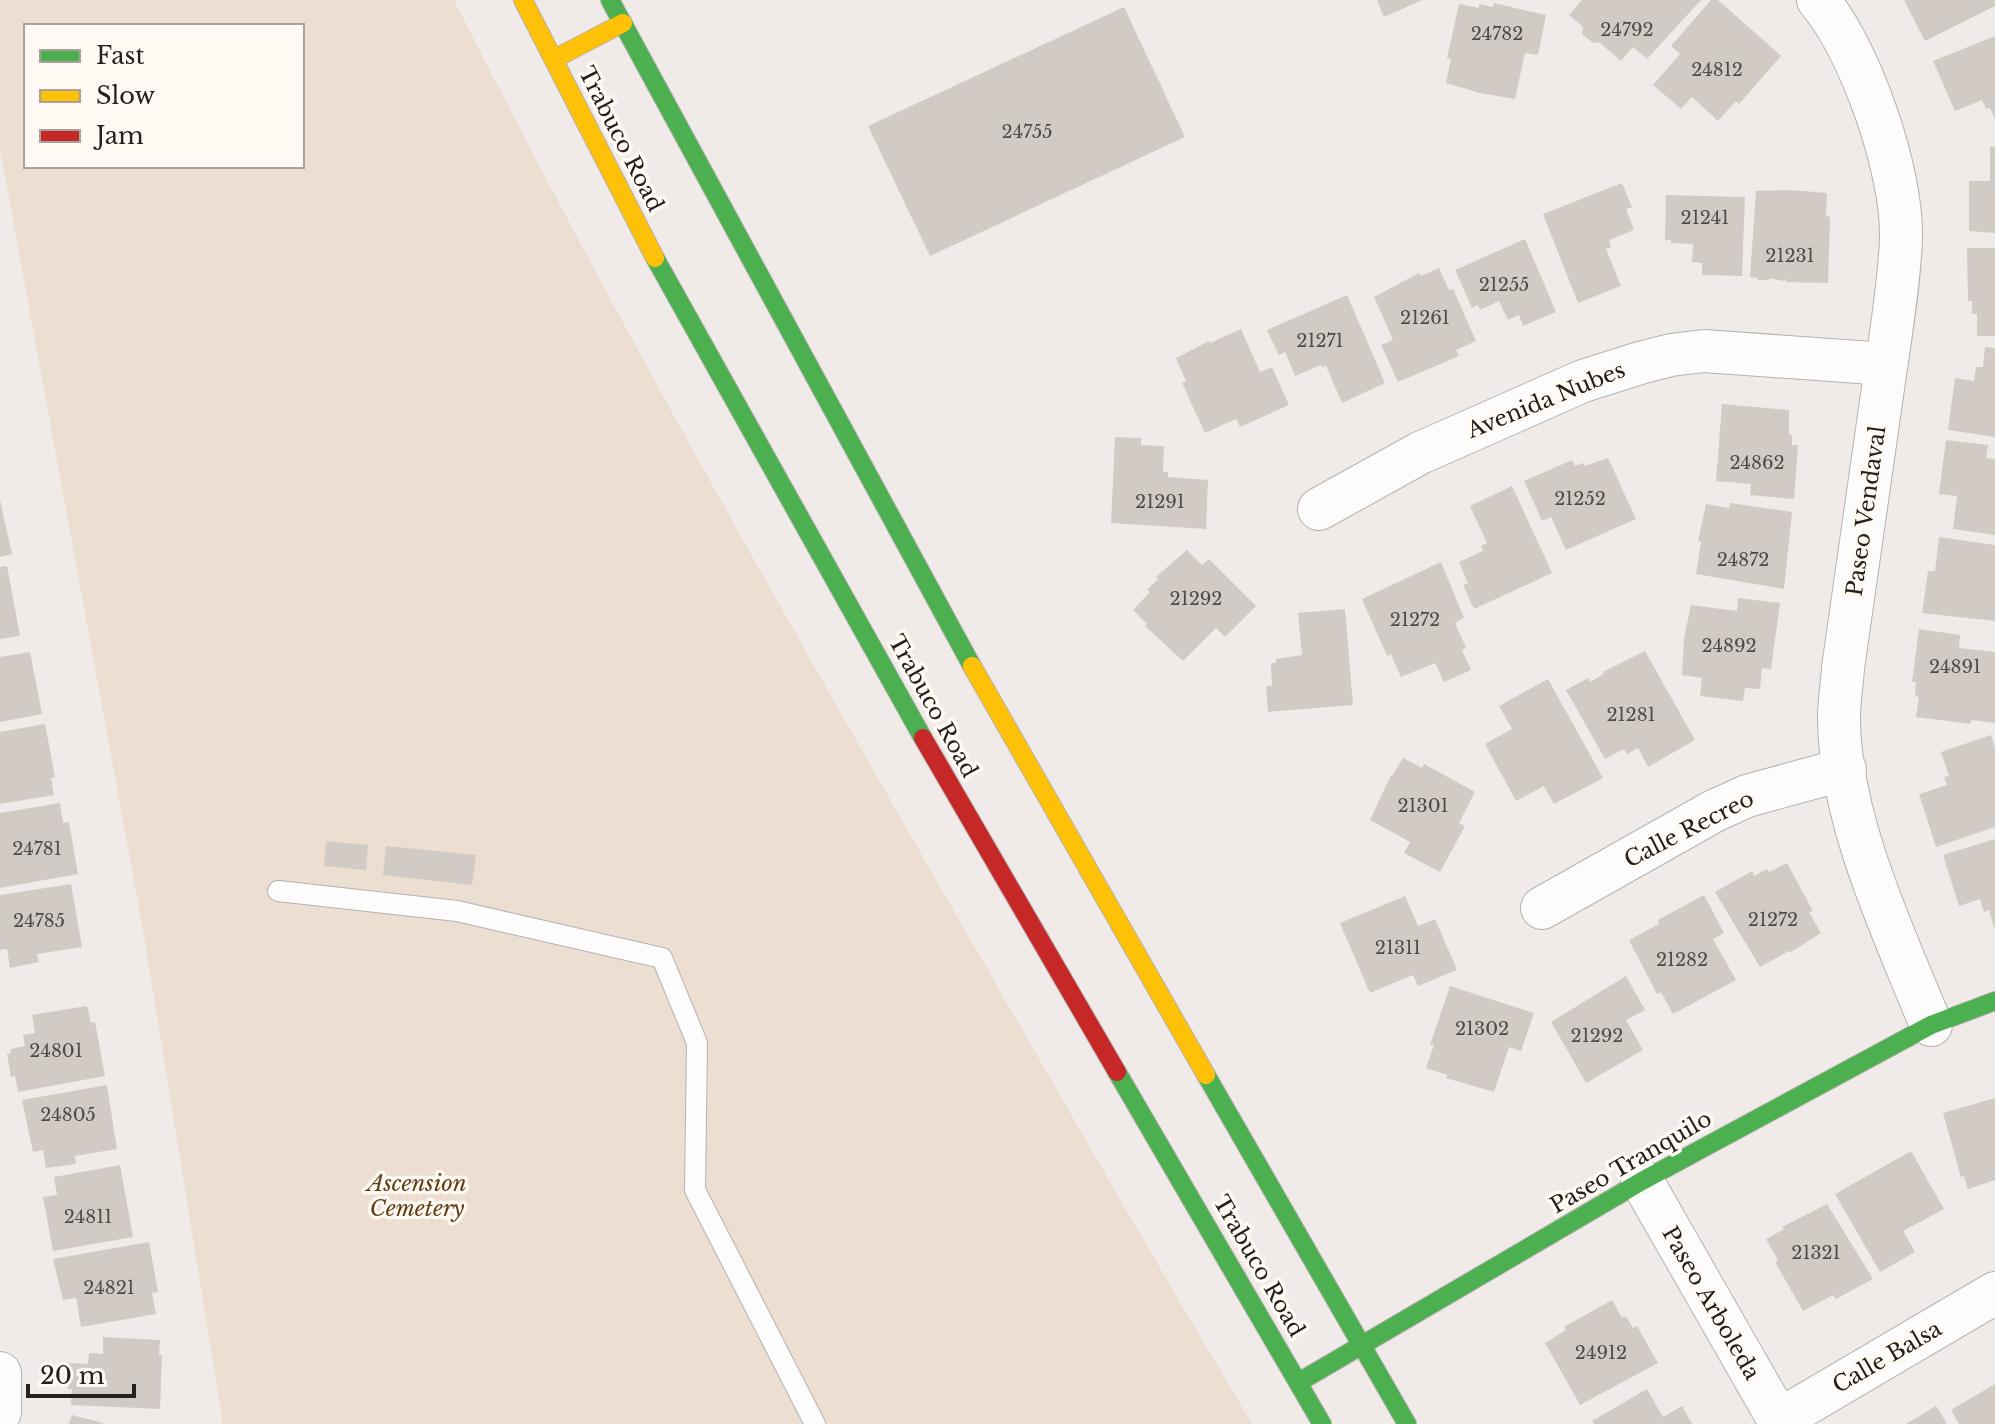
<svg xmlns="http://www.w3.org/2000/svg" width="1995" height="1424" viewBox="0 0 1995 1424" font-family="'Libre Baskerville',serif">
  <rect width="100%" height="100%" fill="#f0ebe8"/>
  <path fill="#ecded0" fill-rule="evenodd" d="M0,0H454C604,298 769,588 935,878C1040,1060 1144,1243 1252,1424H223L143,930L0,149ZM26,26H302V166H26Z"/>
  <g fill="#d2cbc5">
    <path d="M1377,0H1422L1384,17Z"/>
    <path d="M1582,0H1701L1647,59L1633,47L1621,61L1599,42L1593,43L1582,34L1583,27L1569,15Z"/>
    <path d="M1711,0H1718L1781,56L1739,104L1736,101L1718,121L1692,97L1681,109L1653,85L1680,54L1671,46Z"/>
    <path d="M1904,0H1995V6L1925,41Z"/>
    <path d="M1494,3L1546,15L1538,55L1525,53L1515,99L1480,93L1446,83L1451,59L1447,58L1459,4L1479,8V4L1493,7Z"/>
    <path d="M1124,7L1185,137L930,256L868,126Z"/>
    <path d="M1995,36V119L1990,108L1986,109L1982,100L1955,111L1933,61Z"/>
    <path d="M1990,146L1995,147V233L1969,231V181H1990Z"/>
    <path d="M1622,183L1632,207L1626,209L1634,230L1609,240L1611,247L1606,249L1621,286L1578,303L1543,214Z"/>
    <path d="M1791,190L1827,193L1826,216L1830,217L1828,283L1786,282L1784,278V281L1769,278V280H1758V278L1750,277L1756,191Z"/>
    <path d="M1666,195L1745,197L1742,276L1702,275V263L1692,262L1693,244L1671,243V240H1665Z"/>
    <path d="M1525,239L1556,312L1523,326L1519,315L1508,320L1499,301L1480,310L1478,305L1472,308L1455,270Z"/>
    <path d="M1967,248H1995V336H1977V314H1972V301H1968Z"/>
    <path d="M1439,268L1449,290L1453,289L1476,341L1456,350L1459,356L1398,382L1381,345L1393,340L1374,297L1419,273L1421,276Z"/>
    <path d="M1347,295L1385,383L1342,403L1326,366L1322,367L1321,365L1295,376L1285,352L1279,355L1267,330Z"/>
    <path d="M1241,329L1260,372L1272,367L1289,405L1240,427L1236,419L1205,433L1182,383L1186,381L1176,358L1209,341L1210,343Z"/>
    <path d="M1985,347L1995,348V437L1948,430L1955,378L1974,381L1976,367H1983Z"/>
    <path d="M1722,404L1789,410V434L1792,435V445H1798L1794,499L1750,495L1751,484L1716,481Z"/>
    <path d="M1115,437L1141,438V445L1164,446L1163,472H1168V477L1208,480L1206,529L1111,523Z"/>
    <path d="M1946,440L1988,445L1986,458L1995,459V535L1953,529L1957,496L1939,494Z"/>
    <path d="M1608,458L1636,519L1566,550L1551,517L1542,521L1524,481L1572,460L1575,466L1583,463L1585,466Z"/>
    <path d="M1512,486L1552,573L1474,609L1463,585L1468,583L1459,562L1483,551L1481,546L1487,543L1470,506Z"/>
    <path d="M0,500L12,554L0,557Z"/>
    <path d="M1730,503L1792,512L1784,589L1696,574L1701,541H1698L1706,504L1729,508Z"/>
    <path d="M1939,537L1995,545V621L1922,613L1928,571H1935Z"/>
    <path d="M1187,550L1202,565L1209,559L1256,606L1225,637L1216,628L1183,661L1145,626L1147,624L1133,610L1150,592L1147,590L1158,579L1156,577Z"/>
    <path d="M1441,562L1464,618L1455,623L1466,648L1462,650L1471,670L1444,682L1435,663L1401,677L1391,654L1387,656L1362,599Z"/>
    <path d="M7,566L20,636L0,639V567Z"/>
    <path d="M1738,598L1780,603L1771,669L1762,668L1760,689L1745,688L1743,701L1700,696L1702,678L1682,675L1684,638L1691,605L1737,611Z"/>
    <path d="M1345,609L1353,705L1268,712L1266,686H1272L1271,663H1276V659L1302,655L1298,613Z"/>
    <path d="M1919,629L1960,635L1959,648L1995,652V723L1971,720V724L1916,717L1919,697L1915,696L1916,682H1912Z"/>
    <path d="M1645,651L1695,740L1648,767L1638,748L1627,754L1624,749L1605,759L1566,690L1588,678L1590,682L1604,674L1603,672Z"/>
    <path d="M30,652L42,714L0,722V657Z"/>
    <path d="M1548,679L1603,778L1554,804L1544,786L1516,801L1485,744L1512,729L1499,706Z"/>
    <path d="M45,724L55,777L51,778L54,795L0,804V732Z"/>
    <path d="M1991,735L1995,747V827L1936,847L1919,794L1947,785L1944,777L1949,776L1941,752Z"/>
    <path d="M1403,758L1422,768L1424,764L1475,792L1459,823L1465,826L1440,872L1404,853L1410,842L1370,820L1391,775L1392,776Z"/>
    <path d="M60,803L63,823L69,822L78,874L0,888V813Z"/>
    <path d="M1995,839V928H1994L1989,910L1984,912L1980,899L1959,906L1943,855Z"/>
    <path d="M326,841L368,845L366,870L324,866Z"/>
    <path d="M386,846L476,855L472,885L383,875Z"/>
    <path d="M1787,863L1813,911L1809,912L1821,933L1791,952L1789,951L1760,967L1715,892L1752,871L1754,876L1767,869L1769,872Z"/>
    <path d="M71,884L82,947L37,954L39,962L10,968L7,949L0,950V895Z"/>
    <path d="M1704,895L1724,933L1713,939L1736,980L1673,1014L1661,992L1657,994L1629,940L1659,924L1658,920Z"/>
    <path d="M1405,896L1418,926L1435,919L1457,970L1418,986L1413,975L1370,993L1340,923Z"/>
    <path d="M1626,976L1645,1010L1626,1020L1643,1050L1586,1083L1551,1022Z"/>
    <path d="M1450,986L1534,1013L1521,1051L1509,1047L1494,1092L1446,1078L1447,1075L1426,1068L1434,1045H1430Z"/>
    <path d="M87,1006L91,1023L95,1022L105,1076L18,1092L15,1076L11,1077L7,1054L11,1053V1049L25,1046L23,1035L35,1033L32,1015Z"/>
    <path d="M107,1085L117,1149L75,1156L76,1164L46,1168L43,1150L33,1152L22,1100Z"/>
    <path d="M1995,1098V1180L1968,1189L1964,1176L1961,1177L1943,1113Z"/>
    <path d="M1911,1151L1944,1209L1903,1231L1915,1252L1880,1272L1835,1194Z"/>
    <path d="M120,1165L133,1237L53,1251L43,1197L57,1195L54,1177Z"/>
    <path d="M1827,1204L1873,1279L1836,1299L1833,1295L1803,1311L1775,1262L1778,1260L1766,1239L1784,1229L1782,1227Z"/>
    <path d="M149,1242L158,1292L152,1293L156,1314L81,1327L76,1298L63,1300L53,1259Z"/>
    <path d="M1612,1300L1622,1318L1626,1316L1633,1328L1637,1326L1658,1363L1580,1405L1545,1343L1566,1330L1564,1327Z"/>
    <path d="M103,1337L160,1340L159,1355H162L160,1409L71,1405L72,1389H68L69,1363L88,1364L89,1353L103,1354Z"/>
    <path d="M1995,1384V1424H1959L1951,1410Z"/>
    <path d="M1647,1389L1663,1417L1682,1406L1692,1424H1594L1592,1421Z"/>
    <path d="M1936,1406L1947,1424H1906Z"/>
    <path d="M72,1415L103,1423V1424H69Z"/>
  </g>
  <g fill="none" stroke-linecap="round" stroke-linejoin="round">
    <defs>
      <path id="lane" d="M278,891L457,911L662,958L697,1043L695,1190L815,1424"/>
      <g id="street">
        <path d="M1818,0C1861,50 1903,173 1901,239C1899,290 1888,351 1881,402C1868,491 1856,580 1843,668C1842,684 1839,701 1839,717C1839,819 1893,931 1931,1025"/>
        <path d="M1319,509L1420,453L1583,381L1640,363L1671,355L1704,351L1886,364"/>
        <path d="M1542,908L1714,811L1747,796L1845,769"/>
        <path d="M1642,1181L1781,1424"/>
        <path d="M0,1373V1412"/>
        <path d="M1779,1420L1995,1293"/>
      </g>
      <g id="fast">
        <path d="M610,0L972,666"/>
        <path d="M655,258L923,738"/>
        <path d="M1117,1072L1322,1424"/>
        <path d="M1206,1075L1407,1424"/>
        <path d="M1299,1382L1642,1181L1931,1025L1995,1001"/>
      </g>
      <g id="slow">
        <path d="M523,0L655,258"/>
        <path d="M554,59L623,23"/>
        <path d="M972,666L1206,1075"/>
      </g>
      <path id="jam" d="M923,738L1117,1072"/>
    </defs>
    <use href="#lane" stroke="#b6b2af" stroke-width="22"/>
    <use href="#street" stroke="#b6b2af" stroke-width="44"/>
    <use href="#fast" stroke="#b6b2af" stroke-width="20"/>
    <use href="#slow" stroke="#b6b2af" stroke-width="20"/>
    <use href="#jam" stroke="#b6b2af" stroke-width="20"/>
    <use href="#lane" stroke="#fdfcfc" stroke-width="20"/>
    <use href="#street" stroke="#fdfcfc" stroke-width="42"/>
    <use href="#fast" stroke="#4caf50" stroke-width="18"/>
    <use href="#slow" stroke="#ffc107" stroke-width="18"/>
    <use href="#jam" stroke="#c62828" stroke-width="18"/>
  </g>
  <g text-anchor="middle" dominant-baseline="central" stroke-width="7" stroke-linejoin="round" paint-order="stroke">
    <g font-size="18" fill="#4f4b47">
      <text x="1627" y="30">24792</text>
      <text x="1497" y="34">24782</text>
      <text x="1717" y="70">24812</text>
      <text x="1027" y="132">24755</text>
      <text x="1705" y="218">21241</text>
      <text x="1790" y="256">21231</text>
      <text x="1504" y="285">21255</text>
      <text x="1425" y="318">21261</text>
      <text x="1320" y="341">21271</text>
      <text x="1757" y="463">24862</text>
      <text x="1580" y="499">21252</text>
      <text x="1160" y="502">21291</text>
      <text x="1743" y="560">24872</text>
      <text x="1196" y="599">21292</text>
      <text x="1415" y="620">21272</text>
      <text x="1729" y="646">24892</text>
      <text x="1955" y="667">24891</text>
      <text x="1631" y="715">21281</text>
      <text x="1423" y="806">21301</text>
      <text x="37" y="849">24781</text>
      <text x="1773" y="920">21272</text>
      <text x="39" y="921">24785</text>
      <text x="1398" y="948">21311</text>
      <text x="1682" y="960">21282</text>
      <text x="1482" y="1029">21302</text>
      <text x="1597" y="1036">21292</text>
      <text x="56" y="1051">24801</text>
      <text x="68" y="1115">24805</text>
      <text x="88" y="1217">24811</text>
      <text x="1816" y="1253">21321</text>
      <text x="109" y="1288">24821</text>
      <text x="1601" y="1353">24912</text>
    </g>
    <g font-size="22" fill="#23201d" stroke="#fff9f3">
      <text transform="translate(621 139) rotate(63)">Trabuco Road</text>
      <text transform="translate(1546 400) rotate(-22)">Avenida Nubes</text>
      <text transform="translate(1866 511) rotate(-82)">Paseo Vendaval</text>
      <text transform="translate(933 706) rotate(61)">Trabuco Road</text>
      <text transform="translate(1689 829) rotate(-27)">Calle Recreo</text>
      <text transform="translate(1631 1162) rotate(-30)">Paseo Tranquilo</text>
      <text transform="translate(1259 1266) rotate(60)">Trabuco Road</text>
      <text transform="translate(1711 1303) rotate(60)">Paseo Arboleda</text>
      <text transform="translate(1887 1357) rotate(-30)">Calle Balsa</text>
    </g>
    <g font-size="22" font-style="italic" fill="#5f3e15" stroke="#fff9f3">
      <text x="417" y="1183">Ascension<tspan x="417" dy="25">Cemetery</tspan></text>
    </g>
  </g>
  <rect x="24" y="24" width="280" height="144" fill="#fff9f3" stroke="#a7a29d" stroke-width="2"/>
  <rect x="40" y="50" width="40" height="12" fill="#4caf50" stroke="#a7a29d" stroke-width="2"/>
  <text x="96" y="64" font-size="24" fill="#23201d">Fast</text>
  <rect x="40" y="90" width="40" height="12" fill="#ffc107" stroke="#a7a29d" stroke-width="2"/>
  <text x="96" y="104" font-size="24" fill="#23201d">Slow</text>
  <rect x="40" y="130" width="40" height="12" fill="#c62828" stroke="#a7a29d" stroke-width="2"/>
  <text x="96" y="144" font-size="24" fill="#23201d">Jam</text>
  <path d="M28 1384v12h106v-12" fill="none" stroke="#23201d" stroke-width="4"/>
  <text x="40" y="1384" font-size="24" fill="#23201d" stroke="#fff9f3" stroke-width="6" paint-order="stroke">20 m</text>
</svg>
